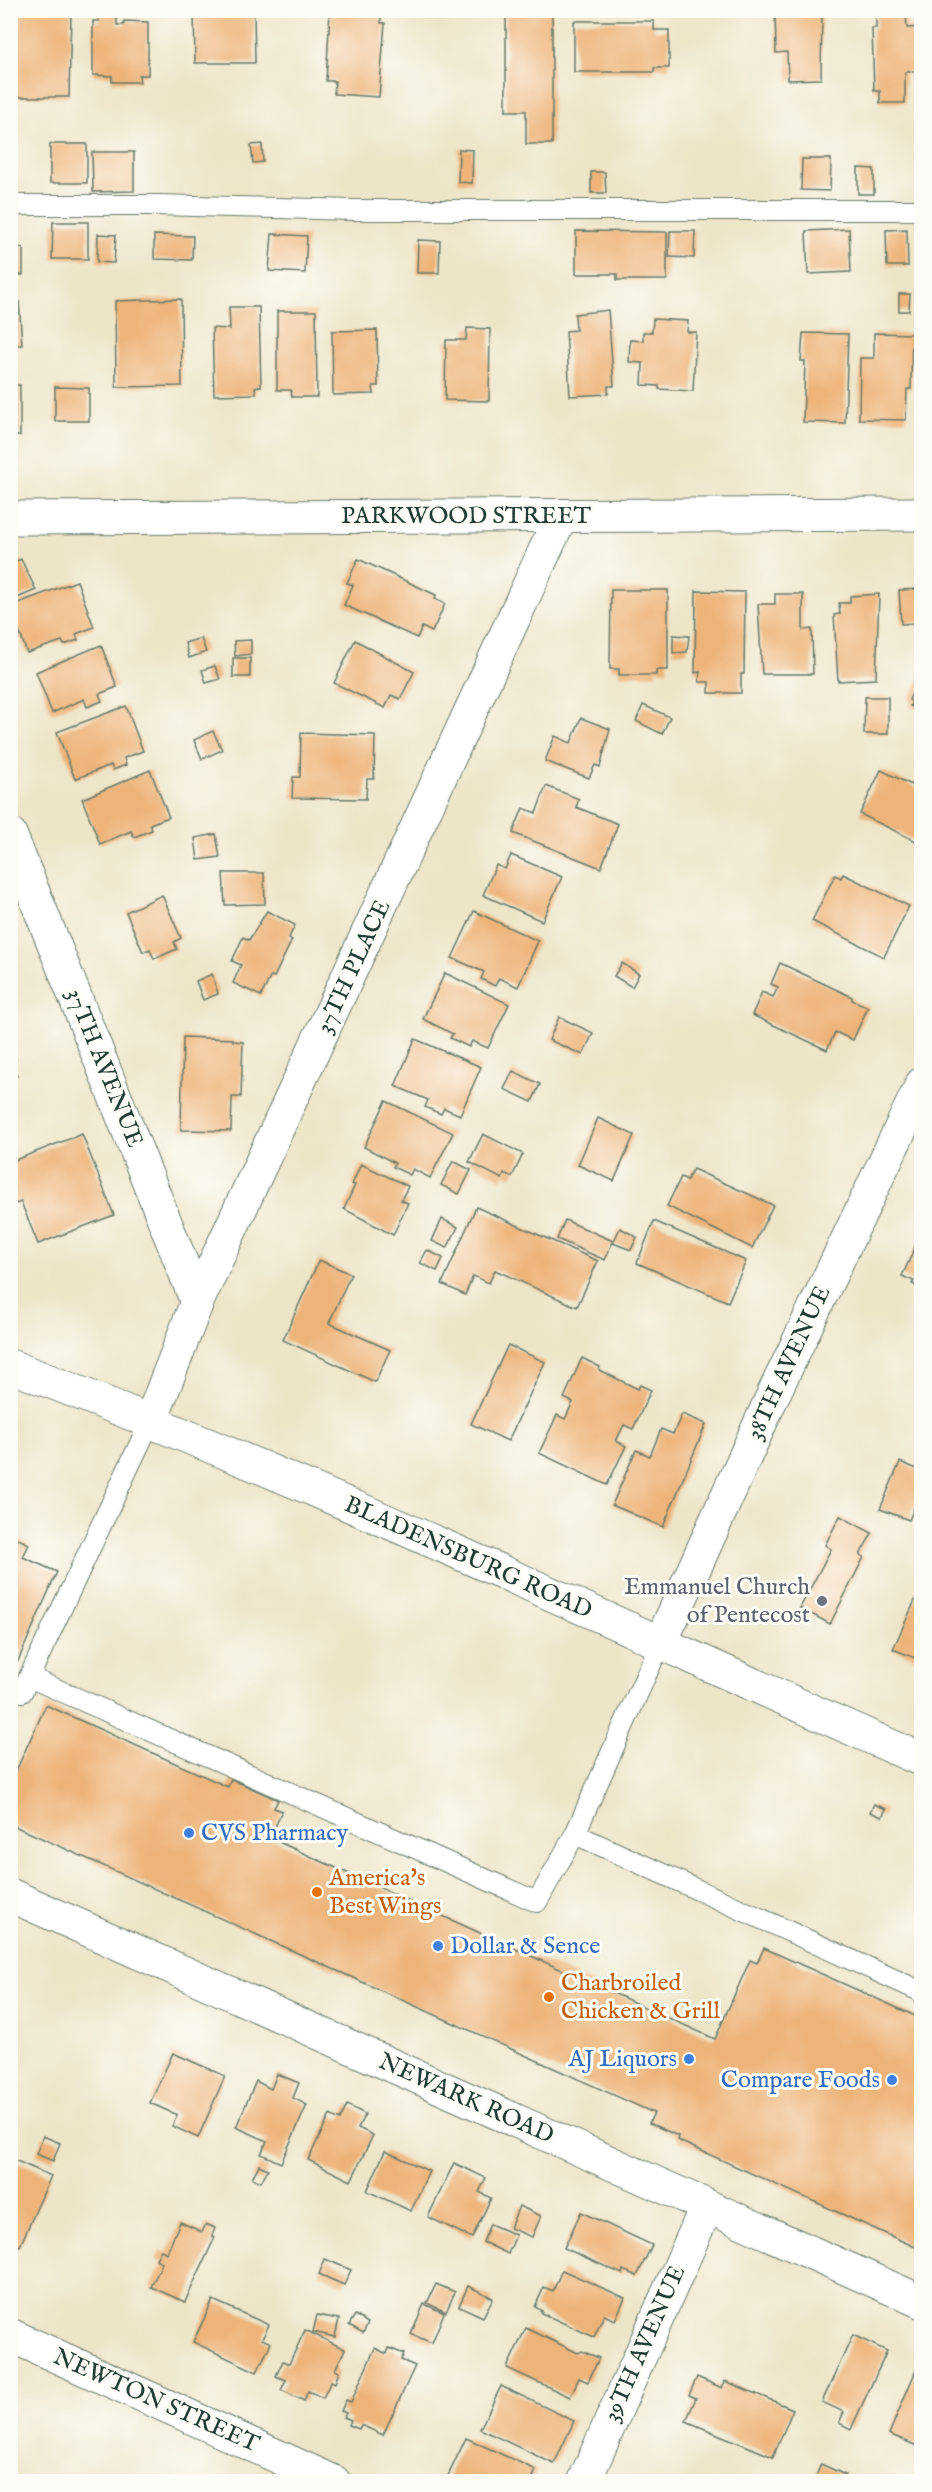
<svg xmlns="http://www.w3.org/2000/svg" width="932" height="2492" viewBox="0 0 932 2492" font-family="'IM FELL English',serif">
  <rect width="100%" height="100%" fill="#fdfcf7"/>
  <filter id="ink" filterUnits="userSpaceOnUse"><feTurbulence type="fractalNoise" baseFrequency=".0167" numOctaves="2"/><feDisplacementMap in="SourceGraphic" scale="12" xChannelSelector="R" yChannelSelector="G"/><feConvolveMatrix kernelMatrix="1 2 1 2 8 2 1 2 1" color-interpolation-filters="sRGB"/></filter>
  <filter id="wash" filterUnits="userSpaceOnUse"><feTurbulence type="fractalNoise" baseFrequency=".008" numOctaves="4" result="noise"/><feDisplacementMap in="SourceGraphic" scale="24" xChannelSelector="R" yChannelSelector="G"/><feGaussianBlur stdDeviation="1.35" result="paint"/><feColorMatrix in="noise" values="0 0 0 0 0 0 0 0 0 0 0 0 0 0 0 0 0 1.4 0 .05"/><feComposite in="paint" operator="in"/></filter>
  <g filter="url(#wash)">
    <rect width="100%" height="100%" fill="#ede5c8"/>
    <g id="blocks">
      <g fill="#edb378">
        <path d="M17,10H71L69,97H16Z"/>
        <path d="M254,10L255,63H195L194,11Z"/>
        <path d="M775,10H822L821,79L788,80L787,52L776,53Z"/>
        <path d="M99,11H117V25H124V21L148,22V75H139L140,82H112V76L93,75V21H99Z"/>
        <path d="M330,11L381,14V23H385L379,97L334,94L335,81H326Z"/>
        <path d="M506,11L552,12V144H526V111H506Z"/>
        <path d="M906,14L907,28L922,27V71L905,72V103H880V91H874L872,28H876V15Z"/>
        <path d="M574,21H654V30H669V68H654V72H574Z"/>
        <rect x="50" y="144" width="37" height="39"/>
        <path d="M262,144L263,162L253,163L251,145Z"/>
        <path d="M459,149L473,150L472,183L458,182Z"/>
        <path d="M92,152H134V191L93,192Z"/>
        <path d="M802,159H831L830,191L801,190Z"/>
        <path d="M858,168L874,169V194H858Z"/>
        <path d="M591,172H605L606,193H591Z"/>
        <path d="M53,222H88V259H52Z"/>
        <path d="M10,228H17V247L23,248V275H10Z"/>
        <path d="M849,229L851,272L808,274L806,231Z"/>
        <path d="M907,229L908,266H887L886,230Z"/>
        <path d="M576,231L667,232V280H617V274H576Z"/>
        <path d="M670,231H695L694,258L669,257Z"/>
        <path d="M98,234L116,235L114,263L97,262Z"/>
        <path d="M272,234L307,236L305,273L269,271Z"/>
        <path d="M154,235L193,236L192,260L154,259Z"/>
        <path d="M418,240L440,241L439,273H417Z"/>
        <path d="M899,294H910L909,311H899Z"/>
        <path d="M181,299L182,386L116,387L115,301Z"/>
        <path d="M10,300H19L22,345H10Z"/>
        <path d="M229,307H259L261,386L255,387L256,394L214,395L212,328L230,329Z"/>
        <path d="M608,310L614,386H608V394L570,396L566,331L576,330L575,314Z"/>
        <path d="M277,311H316L317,397H292L291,390H277Z"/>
        <path d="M653,319L688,321L687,332H696L693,391L659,389V386L642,385L643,363L629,362L630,340L643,341V332H652Z"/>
        <path d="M467,328L490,329L489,401L445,400L446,340H466Z"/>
        <path d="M377,330L378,386H373L374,394L333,395L332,331Z"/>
        <path d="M803,333L848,334L845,423L803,422L805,361H801Z"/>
        <path d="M874,333L912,334L911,389H907L906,420L859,419L860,358H874Z"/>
        <rect x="10" y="385" width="10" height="51"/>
        <path d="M55,387L89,388V421H55Z"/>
        <path d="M21,559L36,590L10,601V564Z"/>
        <path d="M358,559L436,595L435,599L445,604L432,632L422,627L417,638L344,605L353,585L347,583Z"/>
        <path d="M77,581L94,627L76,634L78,640L64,645L62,641L27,653L10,606Z"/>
        <path d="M922,589V623L901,624L899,590Z"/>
        <path d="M611,590H668V670H656V675H619V669H610Z"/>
        <path d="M696,591L745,592L744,674H741V693H709V682H699L700,672L695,673Z"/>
        <path d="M775,594H803V630L812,629L813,674H762L758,604H775Z"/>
        <path d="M879,594L876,679L838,681L834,615L840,614L839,603H850V596Z"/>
        <path d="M673,635L689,636L687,652L673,653Z"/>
        <path d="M201,638L206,652L189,658L185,643Z"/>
        <path d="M251,640V654L235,656L234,641Z"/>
        <path d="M355,640L414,672L400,699L391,695L385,708L334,683Z"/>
        <path d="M101,645L117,687L99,694L102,701L87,707L84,699L52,713L36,672Z"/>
        <rect x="233" y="658" width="17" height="19"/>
        <path d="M215,666L220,679L206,683L202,670Z"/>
        <path d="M922,674V712L910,706L912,702L909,700Z"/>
        <path d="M865,697H888V734H864Z"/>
        <path d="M643,705L670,717L662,734L636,721Z"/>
        <path d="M126,706L143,751L124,758L126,765L113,770L111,765L75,779L57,732Z"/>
        <path d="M581,718L610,729L600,767L595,765L589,778L545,761L555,736L571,743Z"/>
        <path d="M213,731L222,750L202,759L194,740Z"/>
        <path d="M301,733L375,735L374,779H367L366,799L292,798L293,777H300Z"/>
        <path d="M150,770L169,817L150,824L152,830L134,837L131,831L100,844L82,799Z"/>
        <path d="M881,770L922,790V844L860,814Z"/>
        <path d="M546,786L579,799L576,807L618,824L601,868L513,833L523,808L536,813Z"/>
        <path d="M216,834L220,857L198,860L195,838Z"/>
        <path d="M511,855L562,877L542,921L483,895L496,865L505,869Z"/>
        <path d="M223,873H264L265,904L225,905Z"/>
        <path d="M843,874L909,906L884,957L812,921L835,875L841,878Z"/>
        <path d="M162,895L181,938L174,942L177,949L154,959L150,949L143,952L126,912Z"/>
        <path d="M267,911L295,925L289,938L292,940L274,977L271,976L261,996L233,983L241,965L232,961L243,937L249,940Z"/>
        <path d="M474,911L538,941L518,987L499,978L495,986L481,979L484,972L452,958Z"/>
        <path d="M622,963L639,974L632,987L614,976Z"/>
        <path d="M780,963L852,997V1000L868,1007L853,1040L835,1032L827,1050L752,1015L762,992L773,997L778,987L771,984Z"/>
        <path d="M445,973L509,1004L488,1048L472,1041L469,1047L450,1038L453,1034L423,1019Z"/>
        <path d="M212,974L218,994L203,1000L196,981Z"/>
        <path d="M559,1017L593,1033L583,1055L549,1040Z"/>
        <path d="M183,1037L233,1039V1041L243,1042L241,1097H232L231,1131L181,1130Z"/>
        <path d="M415,1039L481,1067L460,1115L444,1108L441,1114L425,1107L428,1100L395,1086Z"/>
        <path d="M11,1045L16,1060L12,1062L17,1076L10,1078Z"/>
        <path d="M513,1071L540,1084L532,1102L504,1089Z"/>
        <path d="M386,1101L453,1133L430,1178L413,1169L410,1175L393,1167L395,1163L364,1147Z"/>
        <path d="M598,1118L634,1135L614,1181L578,1165Z"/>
        <path d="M82,1134L114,1215L38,1244L21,1202L10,1206V1162Z"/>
        <path d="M483,1134L523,1154L512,1177L504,1173L502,1179L469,1162Z"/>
        <path d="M453,1161L471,1170L459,1194L441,1185Z"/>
        <path d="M361,1164L408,1186L401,1200L408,1203L393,1235L344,1209L355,1185L352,1184Z"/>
        <path d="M693,1169L773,1205L752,1248L667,1206L681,1177L687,1180Z"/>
        <path d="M476,1207L598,1261L577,1307L495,1270L489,1283L473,1276L465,1295L442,1284Z"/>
        <path d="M442,1219L458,1227L447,1248L432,1241Z"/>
        <path d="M565,1220L613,1241L605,1260L557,1239Z"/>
        <path d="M654,1221L746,1261L728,1302L637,1263Z"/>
        <path d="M620,1228L637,1237L631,1250L613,1243Z"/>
        <path d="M918,1241L922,1243V1288L912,1284L914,1281L902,1276Z"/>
        <path d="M427,1250L443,1258L437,1271L420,1263Z"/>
        <path d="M319,1260L351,1274L329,1323L390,1350L375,1382L283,1340Z"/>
        <path d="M508,1345L545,1362L508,1441L471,1424Z"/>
        <path d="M582,1358L600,1367L599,1370L638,1389L640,1385L651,1390L633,1429L624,1425L616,1441L626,1446L607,1485L539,1453L557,1415L565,1419L573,1402L564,1398Z"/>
        <path d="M682,1414L706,1424L663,1527L612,1505L636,1450L650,1456L661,1429L673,1434Z"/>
        <path d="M900,1462L922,1471V1489L909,1520L880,1509Z"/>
        <path d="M840,1516L872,1533L860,1555L864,1557L830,1624L800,1608L831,1549L825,1545Z"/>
        <path d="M10,1535L29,1544L23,1557L57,1572L18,1661L10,1658Z"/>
        <path d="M922,1585V1661L893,1649Z"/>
        <path d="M46,1705L228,1787L231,1779L278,1800L274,1808L282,1811L270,1838L715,2039L750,1960L757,1963L764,1948L922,2019V2250L677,2140L678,2136L649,2123L654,2113L10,1824V1784Z"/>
        <path d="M874,1804L886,1809L882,1817L870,1812Z"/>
        <path d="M173,2053L225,2076L198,2138L172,2126L177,2115L150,2103Z"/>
        <path d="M277,2074L299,2083L293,2098L307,2105L281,2163L261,2154L267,2141L236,2127L256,2081L271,2089Z"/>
        <path d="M347,2105L365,2114L358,2128L373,2135L351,2181L308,2160L330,2115L340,2120Z"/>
        <path d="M43,2136L60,2143L53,2161L36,2154Z"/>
        <path d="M385,2151L429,2171L411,2211L367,2191Z"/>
        <path d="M10,2158L51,2176L20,2246L10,2242Z"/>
        <path d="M454,2163L486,2178L479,2192L491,2198L472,2238L428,2217Z"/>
        <path d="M259,2165L268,2169L261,2182L252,2178Z"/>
        <path d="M519,2206L541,2216L532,2237L510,2228Z"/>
        <path d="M581,2212L652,2245L637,2276L623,2270L622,2274L564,2248Z"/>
        <path d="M180,2222L202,2232L206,2224L215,2228L212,2236L215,2237L185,2302L151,2287L162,2263L156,2259L161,2250L167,2253Z"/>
        <path d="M490,2224L516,2235L508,2254L483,2242Z"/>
        <path d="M325,2259L351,2270L344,2285L319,2274Z"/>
        <path d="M562,2270L625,2298L615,2320L604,2315L594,2337L541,2313L542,2311L535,2307L544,2287L553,2291Z"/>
        <path d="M436,2284L455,2292L446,2312L427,2303Z"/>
        <path d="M468,2286L493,2298L483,2317L459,2306Z"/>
        <path d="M213,2300L269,2325L262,2339L271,2343L257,2372L193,2342Z"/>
        <path d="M424,2304L444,2313L432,2343L411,2334Z"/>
        <path d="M317,2315L339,2319L335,2337L313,2332Z"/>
        <path d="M355,2315L368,2323L363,2333L349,2325Z"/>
        <path d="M526,2328L578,2353L582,2351L599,2358L588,2382L579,2378L570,2397L507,2368Z"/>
        <path d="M305,2330L345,2349L335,2370L339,2372L335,2383L331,2381L323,2398L308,2391L304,2401L281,2390L286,2380L276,2376L283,2361L289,2364Z"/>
        <path d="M853,2335L887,2351L851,2429L839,2423L844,2412L822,2402Z"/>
        <path d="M375,2348L387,2354L389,2348L404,2354L401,2360L415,2366L383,2435L361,2425L359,2429L349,2425L351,2420L344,2417L346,2413L341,2411L346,2400L351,2402Z"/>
        <path d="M919,2363L922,2364V2448L889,2434Z"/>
        <path d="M697,2377L722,2388L725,2381L793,2409L773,2457L686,2421L696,2398L689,2395Z"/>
        <path d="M501,2386L574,2421L554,2464L480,2429Z"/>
        <path d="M466,2438L536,2470L531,2482H454L447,2478Z"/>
        <path d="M821,2464L845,2475L842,2482H828L816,2476Z"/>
      </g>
    </g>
  </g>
  <g filter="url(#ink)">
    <use href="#blocks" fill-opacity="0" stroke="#677868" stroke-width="1.5"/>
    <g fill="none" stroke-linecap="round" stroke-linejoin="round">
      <defs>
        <g id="lane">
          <path d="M10,205H156L355,210H922"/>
          <path d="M29,1677L537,1902L575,1834L660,1644"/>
          <path d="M10,1686L22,1692L151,1420"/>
          <path d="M575,1834L922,1992"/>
        </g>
        <g id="street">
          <path d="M10,518L922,514"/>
          <path d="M10,834L197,1302"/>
          <path d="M151,1420L197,1302L561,516"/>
          <path d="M10,1895L922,2302"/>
          <path d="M10,2335L334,2482"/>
          <path d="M584,2482L707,2206"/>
        </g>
        <path id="secondary" d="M660,1644L773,1395L922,1084"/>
        <path id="primary" d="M10,1366C319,1484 619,1626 922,1760"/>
      </defs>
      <use href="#lane" stroke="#677868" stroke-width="22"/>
      <use href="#street" stroke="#677868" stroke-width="35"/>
      <use href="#secondary" stroke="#677868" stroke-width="35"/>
      <use href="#primary" stroke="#677868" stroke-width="35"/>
      <use href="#lane" stroke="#fff" stroke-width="20"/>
      <use href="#street" stroke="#fff" stroke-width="33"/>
      <use href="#secondary" stroke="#fff" stroke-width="33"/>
      <use href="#primary" stroke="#fff" stroke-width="33"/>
    </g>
  </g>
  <circle fill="#6b7280" stroke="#fdfcf7" stroke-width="2" cx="822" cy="1601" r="6"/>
  <g fill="#3f7fe0" stroke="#fdfcf7" stroke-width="2">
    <circle cx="189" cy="1833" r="6"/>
    <circle cx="438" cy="1946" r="6"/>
    <circle cx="689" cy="2059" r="6"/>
    <circle cx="892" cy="2080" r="6"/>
  </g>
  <g fill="#e8710a" stroke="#fdfcf7" stroke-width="2">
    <circle cx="317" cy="1892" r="6"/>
    <circle cx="549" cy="1997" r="6"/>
  </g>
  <g text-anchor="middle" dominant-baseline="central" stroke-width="6" stroke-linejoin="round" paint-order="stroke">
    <g font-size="24" fill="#1f3d34" stroke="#fdfcf7">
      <text x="466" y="516">PARKWOOD STREET</text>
      <text transform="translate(354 967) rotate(-65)">37TH PLACE</text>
      <text transform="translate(104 1068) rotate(68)">37TH AVENUE</text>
      <text transform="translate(789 1363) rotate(-65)">38TH AVENUE</text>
      <text transform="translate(468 1558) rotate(24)">BLADENSBURG ROAD</text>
      <text transform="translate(466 2099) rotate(24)">NEWARK ROAD</text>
      <text transform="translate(645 2344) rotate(-66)">39TH AVENUE</text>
      <text transform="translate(156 2401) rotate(24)">NEWTON STREET</text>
    </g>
    <g font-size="24" fill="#5b616d" stroke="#fdfcf7" text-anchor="end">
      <text x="810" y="1587">Emmanuel Church<tspan x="810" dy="28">of Pentecost</tspan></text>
    </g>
    <g font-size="24" fill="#366cbe" stroke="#fdfcf7" text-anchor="start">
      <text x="201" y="1833">CVS Pharmacy</text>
      <text x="450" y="1946">Dollar &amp; Sence</text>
      <text x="677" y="2059" text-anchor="end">AJ Liquors</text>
      <text x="880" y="2080" text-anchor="end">Compare Foods</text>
    </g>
    <g font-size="24" fill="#c56008" stroke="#fdfcf7" text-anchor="start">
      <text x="329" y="1878">America's<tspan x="329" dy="28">Best Wings</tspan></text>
      <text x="561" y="1983">Charbroiled<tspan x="561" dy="28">Chicken &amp; Grill</tspan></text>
    </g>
  </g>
  <rect width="932" height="2492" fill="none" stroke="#fdfcf7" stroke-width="36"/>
</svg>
